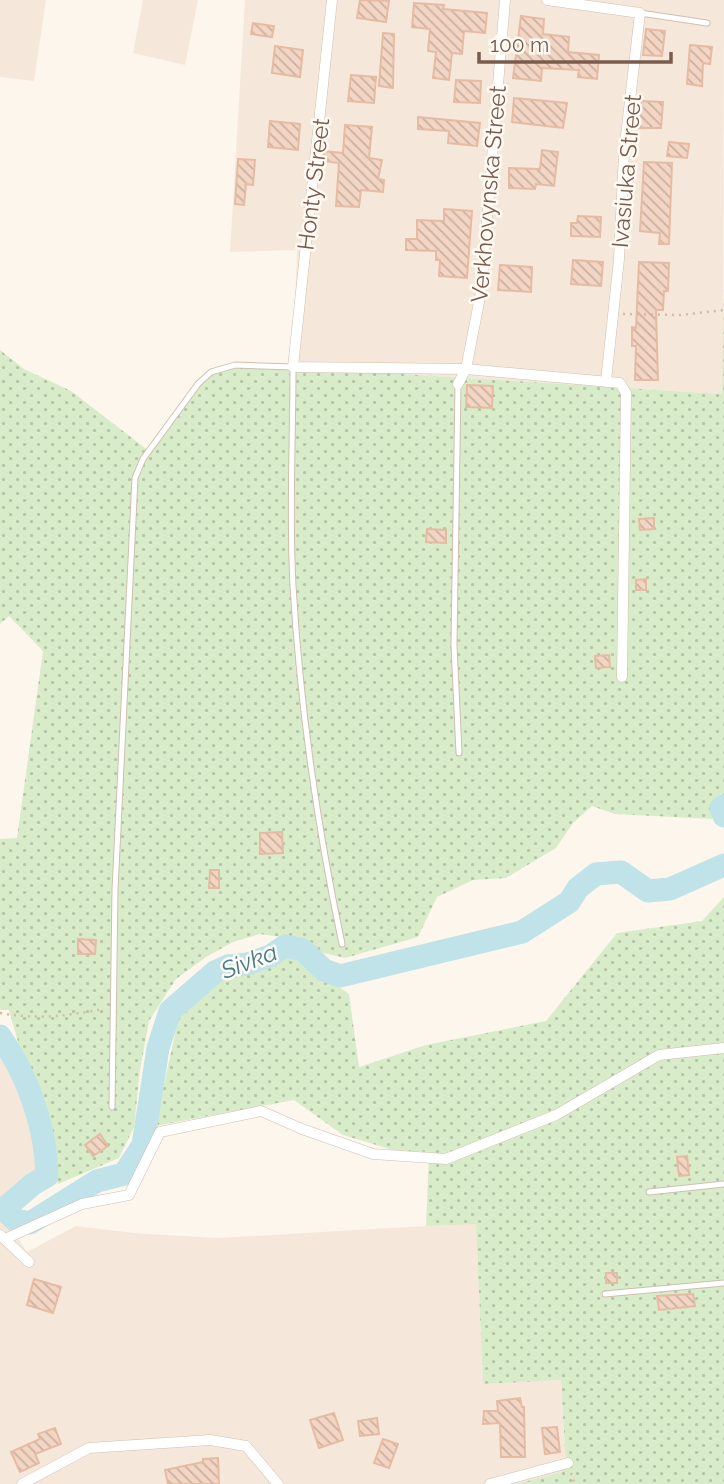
<svg xmlns="http://www.w3.org/2000/svg" width="724" height="1484" viewBox="0 0 724 1484" font-family="Raleway,sans-serif">
  <defs>
    <pattern id="garden-dots" width="8" height="8" patternUnits="userSpaceOnUse" patternTransform="scale(1.75)"><rect width="8" height="8" fill="#d8ecc9"/><path d="M2 2h.1M6 6h.1" fill="none" stroke="#b4c2a5" stroke-width="1.8" stroke-linecap="round"/></pattern>
    <pattern id="building-back-hatch" width="6" height="6" patternUnits="userSpaceOnUse" patternTransform="scale(1.75)"><rect width="6" height="6" fill="#f3d5c3"/><path d="M-1 5l2 2M0 0l6 6M5-1l2 2" fill="none" stroke="#cab0a1"/></pattern>
  </defs>
  <rect width="100%" height="100%" fill="#fdf6ec"/>
  <g fill="#f5e8da">
    <path d="M0,0H46L34,81L0,77Z"/>
    <path d="M143,0H198L185,65L133,53Z"/>
    <path d="M245,0H724L723,394L293,367L297,250L230,252Z"/>
    <path d="M0,1053L20,1086L35,1150L38,1172L0,1203Z"/>
    <path d="M0,1211L27,1252L76,1226L134,1233L218,1238L476,1223L483,1383L561,1380L566,1467L561,1472L531,1484H0Z"/>
  </g>
  <g fill="url(#garden-dots)">
    <path d="M724,287V796L718,797L712,819L615,814L592,806L573,823L556,848L506,878L473,880L437,897L418,937L345,958L323,953L296,939L260,934L233,942L206,957L176,979L149,1021L140,1070L134,1127L119,1158L58,1184L9,1010H0V839L17,838L43,651L9,616L0,624V350L24,369L71,391L149,451L204,377L222,366L293,367L722,394Z"/>
    <path d="M724,897V1484H517L561,1472L566,1467L561,1380L483,1384L476,1224L426,1226L429,1152L393,1150L343,1135L294,1100L155,1126L180,1011L232,973L294,955L349,994L359,1067L426,1045L546,1021L617,933L702,921Z"/>
  </g>
  <g fill="none" stroke-linecap="round" stroke-linejoin="round">
    <g stroke="#bfe3e8" stroke-width="23">
      <path d="M724,806L721,808L724,816"/>
      <path d="M0,1036C28,1076 46,1127 47,1176L33,1184L4,1209L15,1220L30,1223L97,1181L124,1174L143,1145L158,1048L170,1011L215,972L228,966L247,964L270,956L285,946L303,950L324,970L340,976L522,932L569,902L578,888L596,874L621,872L648,891L670,889L724,865"/>
    </g>
  </g>
  <g fill="url(#building-back-hatch)" stroke="#e6bba3" stroke-width="2">
    <path d="M360,0L389,1L386,22L357,18Z"/>
    <path d="M414,3L444,5L443,9L487,13L485,33L464,31L462,54L452,53L449,80L433,78L436,52L428,51L430,29L412,27Z"/>
    <path d="M521,16L544,19L543,34L569,37L568,52L599,55L597,79L578,77L579,70L542,68L541,81L513,78Z"/>
    <path d="M253,23L274,26L272,37L251,34Z"/>
    <path d="M646,29L665,31L662,56L643,55Z"/>
    <path d="M383,33L394,34L393,88L379,86Z"/>
    <path d="M690,45L712,47L710,64L703,63L702,86L687,84Z"/>
    <path d="M275,46L303,50L300,77L272,73Z"/>
    <path d="M351,75L376,77L374,103L348,101Z"/>
    <path d="M456,80L481,81L480,103L454,102Z"/>
    <path d="M514,98L567,103L563,128L512,122Z"/>
    <path d="M641,101L663,102L661,128H639Z"/>
    <path d="M418,117L480,123L477,146L448,143L449,131L418,129Z"/>
    <path d="M270,121L300,124L298,150L268,147Z"/>
    <path d="M345,125L372,127L369,158L382,160L378,179L384,180L383,192L361,190L359,207L336,206L339,163L323,161L324,151L343,153Z"/>
    <path d="M669,142L689,144L687,158L667,156Z"/>
    <path d="M542,150L558,152L554,186L536,184L535,189L509,188V168L540,169Z"/>
    <path d="M238,159L255,160L253,185L246,184L244,205L235,204Z"/>
    <path d="M644,162L672,163L669,244H659L660,233L640,231Z"/>
    <path d="M444,209L472,211L467,278L439,276L440,260H436V251L406,250V239H417V220L444,221Z"/>
    <path d="M578,216L601,217L600,237L571,236V223H577Z"/>
    <path d="M573,260L603,262L601,286L571,284Z"/>
    <path d="M639,262L669,263L668,291H664L663,310H656L658,380H635L636,346H632V327L636,328Z"/>
    <path d="M500,265L532,267L531,292L498,290Z"/>
    <path d="M467,385L493,386L492,408L466,407Z"/>
    <path d="M654,518V529L640,530L639,519Z"/>
    <path d="M427,529L446,530V543L426,542Z"/>
    <path d="M646,579V590H636V580Z"/>
    <path d="M609,655L610,667L596,668L595,656Z"/>
    <path d="M282,832L283,853L260,854V833Z"/>
    <path d="M210,870H219V888H209Z"/>
    <path d="M78,939L96,940L95,954H78Z"/>
    <path d="M100,1134L108,1146L93,1156L85,1145Z"/>
    <path d="M687,1156L689,1175L679,1176L677,1157Z"/>
    <rect x="606" y="1273" width="11" height="10"/>
    <path d="M34,1279L61,1287L53,1313L27,1305Z"/>
    <path d="M693,1294L695,1306L659,1310L657,1296Z"/>
    <path d="M520,1398L522,1407H524L525,1457H501L500,1423L483,1424L484,1411H498L497,1401Z"/>
    <path d="M334,1413L343,1440L319,1448L310,1420Z"/>
    <path d="M377,1418L379,1434L360,1436L358,1421Z"/>
    <path d="M557,1427L560,1452L545,1454L542,1428Z"/>
    <path d="M55,1428L61,1444L35,1454L39,1463L20,1472L11,1452L40,1439L38,1434Z"/>
    <path d="M383,1439L398,1444L389,1468L374,1463Z"/>
    <path d="M218,1458L219,1484H168L165,1470L203,1462V1459Z"/>
  </g>
  <g fill="none" stroke-linecap="round" stroke-linejoin="round">
    <defs>
      <g id="lane">
        <path d="M640,13L707,23"/>
        <path d="M458,384L454,645L459,753"/>
        <path d="M112,1107L115,890L135,478L143,459L198,384L211,372L235,365L293,367C293,440 289,513 293,586C300,706 317,825 342,944"/>
        <path d="M649,1192L724,1184"/>
        <path d="M605,1294L724,1283"/>
      </g>
      <g id="street">
        <path d="M332,0L293,367L466,369L620,383L626,393L622,677"/>
        <path d="M547,0L640,13L624,153L619,259L606,381"/>
        <path d="M458,384L466,369L481,292L505,0"/>
        <path d="M0,1235L29,1262"/>
        <path d="M5,1239L82,1204L129,1195L160,1132L261,1111L302,1129L373,1154L446,1159L556,1115L659,1055L724,1048"/>
        <path d="M22,1484L89,1448L210,1440L246,1446L278,1484"/>
        <path d="M490,1484L568,1463"/>
      </g>
    </defs>
    <use href="#lane" stroke="#d1beb0" stroke-width="7"/>
    <use href="#street" stroke="#d1beb0" stroke-width="11"/>
    <g stroke="#d9b8a5" stroke-width="2.5" stroke-dasharray="2 5" stroke-linecap="butt">
      <path d="M623,314L681,315L724,310"/>
      <path d="M0,1013C41,1020 64,1016 104,1009"/>
      <path d="M571,1473L575,1484"/>
    </g>
    <use href="#lane" stroke="#fff" stroke-width="5"/>
    <use href="#street" stroke="#fff" stroke-width="10"/>
  </g>
  <g text-anchor="middle" dominant-baseline="central" stroke-width="5" stroke-linejoin="round" paint-order="stroke">
    <g font-size="23" fill="#7a5c4d" stroke="#fffaf3">
      <text transform="translate(626 171) rotate(-85)">Ivasiuka Street</text>
      <text transform="translate(313 184) rotate(-83)">Honty Street</text>
      <text transform="translate(488 194) rotate(-85)">Verkhovynska Street</text>
    </g>
    <g font-size="24" font-style="italic" fill="#437c86" stroke="#fffaf3">
      <text transform="translate(249 961) rotate(-21)">Sivka</text>
    </g>
  </g>
  <path d="M479 52v10h192v-10" fill="none" stroke="#7a5c4d" stroke-width="3.5"/>
  <text x="490" y="52" font-size="21" fill="#7a5c4d" stroke="#fffaf3" stroke-width="5" paint-order="stroke">100 m</text>
</svg>
